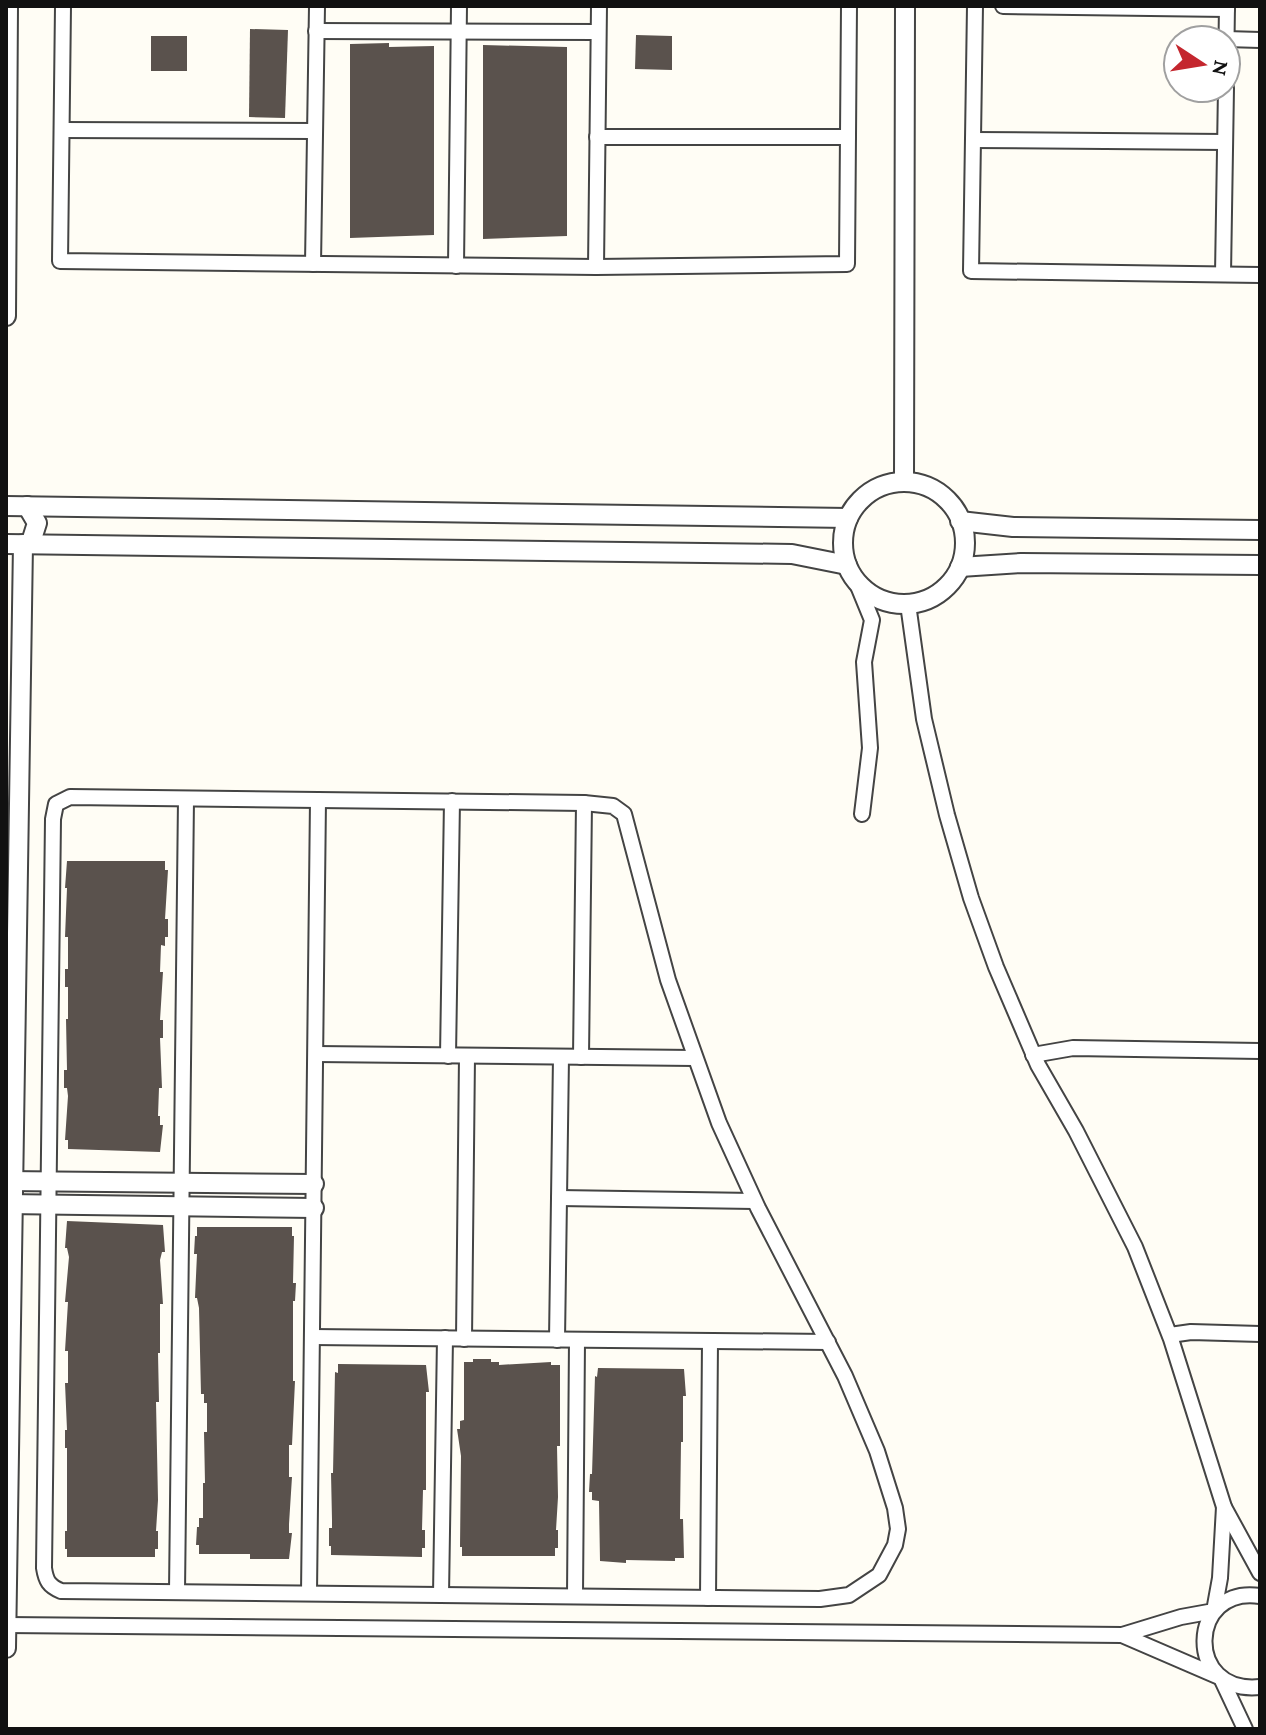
<svg xmlns="http://www.w3.org/2000/svg" width="1266" height="1735" viewBox="0 0 1266 1735" font-family="'Crimson Pro',serif">
  <rect width="100%" height="100%" fill="#fffdf5"/>
  <g fill="#5a524d">
    <path d="M250,29L288,30L285,118L249,117Z"/>
    <path d="M636,35L672,36V70L635,69Z"/>
    <rect x="151" y="36" width="36" height="35"/>
    <path d="M389,43V47L434,46V235L350,238V44Z"/>
    <path d="M483,45L567,47V236L483,239Z"/>
    <path d="M67,861H165V870H168L165,919H168V937H165V946L161,945L160,972H163L160,1020H163V1038H160L162,1088H159L158,1116H160V1125H163L160,1152L68,1149V1140H65L68,1096L67,1088H64V1070H67L66,1019H68V987H65V969H68V937H65L67,888H65Z"/>
    <path d="M67,1221L163,1225L165,1252H162L160,1260L163,1304H160V1353H158L159,1402H156L158,1500L156,1531H158V1549H155V1557H67V1549H65V1531H67V1448H65V1430H67L65,1383H68V1351H65L68,1302H65L69,1257L67,1248H65Z"/>
    <path d="M197,1227H292V1236H294L293,1283H296L295,1301H293V1381H295L292,1445H289V1477H292L289,1524V1533H292L289,1559H250V1554H199V1545H196L197,1527H199V1518H203V1483H205L204,1432H207V1403H204V1394H201L199,1308L197,1298H195L197,1254H194L195,1236H197Z"/>
    <path d="M473,1359H491V1362H499V1365L551,1362V1365H560V1446H557L558,1497L556,1530H558V1548H555V1556H462V1547H460L461,1456L457,1429H460V1421L464,1420V1362H473Z"/>
    <path d="M338,1364L426,1365L429,1392H426V1490H423L422,1530H425V1548H422V1557L331,1555V1546H329V1528H332V1520L331,1473H333L335,1372L338,1373Z"/>
    <path d="M598,1368L684,1369L686,1396H683V1442H681L680,1519H683L684,1558H675V1561L626,1560V1563L600,1561L599,1501L592,1500V1492H589L590,1474H592L595,1376L597,1377Z"/>
  </g>
  <g fill="none" stroke-linecap="round" stroke-linejoin="round">
    <defs>
      <g id="minor">
        <path d="M63,6L60,261L596,267L847,264L849,6"/>
        <path d="M975,6L971,271L1260,275"/>
        <path d="M1003,6L1227,9"/>
        <path d="M316,31L598,32"/>
        <path d="M1226,39L1260,40"/>
        <path d="M1226,73L1227,6"/>
        <path d="M62,130L315,131"/>
        <path d="M597,137H848"/>
        <path d="M973,140L1225,142"/>
        <path d="M313,264L317,6"/>
        <path d="M456,266L459,6"/>
        <path d="M596,267L599,6"/>
        <path d="M1223,274L1226,88"/>
        <path d="M856,581L872,620L864,662L870,748L862,814"/>
        <path d="M908,604L924,719L947,815L971,898L996,967L1038,1065L1076,1131L1135,1247L1171,1339L1224,1507L1260,1573"/>
        <path d="M70,797L584,803L613,806L624,814L668,980L719,1123L758,1208L845,1376L877,1451L895,1508L898,1529L895,1545L879,1575L849,1595L820,1599L61,1591C49,1586 46,1581 44,1568L53,819L56,804Z"/>
        <path d="M316,1054L694,1058"/>
        <path d="M1033,1055L1073,1048L1260,1051"/>
        <path d="M448,1056L452,801"/>
        <path d="M581,1057L584,803"/>
        <path d="M559,1198L754,1201"/>
        <path d="M1170,1335L1191,1332L1260,1334"/>
        <path d="M312,1337L828,1342"/>
        <path d="M464,1339L467,1056"/>
        <path d="M557,1340L561,1057"/>
        <path d="M177,1592L186,799"/>
        <path d="M309,1593L318,800"/>
        <path d="M441,1595L445,1338"/>
        <path d="M575,1596L577,1340"/>
        <path d="M1260,1596C1188,1585 1184,1695 1260,1687"/>
        <path d="M708,1598L710,1341"/>
        <path d="M6,1625L1122,1635L1181,1617L1214,1611L1220,1578L1224,1507"/>
        <path d="M1122,1635L1217,1676"/>
        <path d="M1221,1678L1245,1729"/>
      </g>
      <g id="tertiary">
        <path d="M6,316L8,6"/>
        <path d="M904,481L905,6"/>
        <circle cx="904" cy="543" r="61"/>
        <path d="M6,506L848,518"/>
        <path d="M27,506L37,523L31,542"/>
        <path d="M960,521L1013,527L1260,530"/>
        <path d="M6,544L792,554L847,565"/>
        <path d="M960,567L1021,563L1260,565"/>
        <path d="M6,1181L314,1184"/>
        <path d="M6,1204L314,1208"/>
        <path d="M6,1648L23,544"/>
      </g>
    </defs>
    <use href="#minor" stroke="#444" stroke-width="18"/>
    <use href="#tertiary" stroke="#444" stroke-width="22"/>
    <use href="#minor" stroke="#fff" stroke-width="14"/>
    <use href="#tertiary" stroke="#fff" stroke-width="18"/>
  </g>
  <rect width="1266" height="1735" fill="none" stroke="#111111" stroke-width="16"/>
  <g transform="translate(1202 64) rotate(102)"><circle r="38" fill="#ffffff" stroke="#a0a0a0" stroke-width="2"/>
  <path d="M0-6L14 30L0 20L-14 30Z" fill="#c4262e"/>
  <text y="-12" font-size="22" font-weight="bold" text-anchor="middle" fill="#111111">N</text>
  </g>
</svg>
